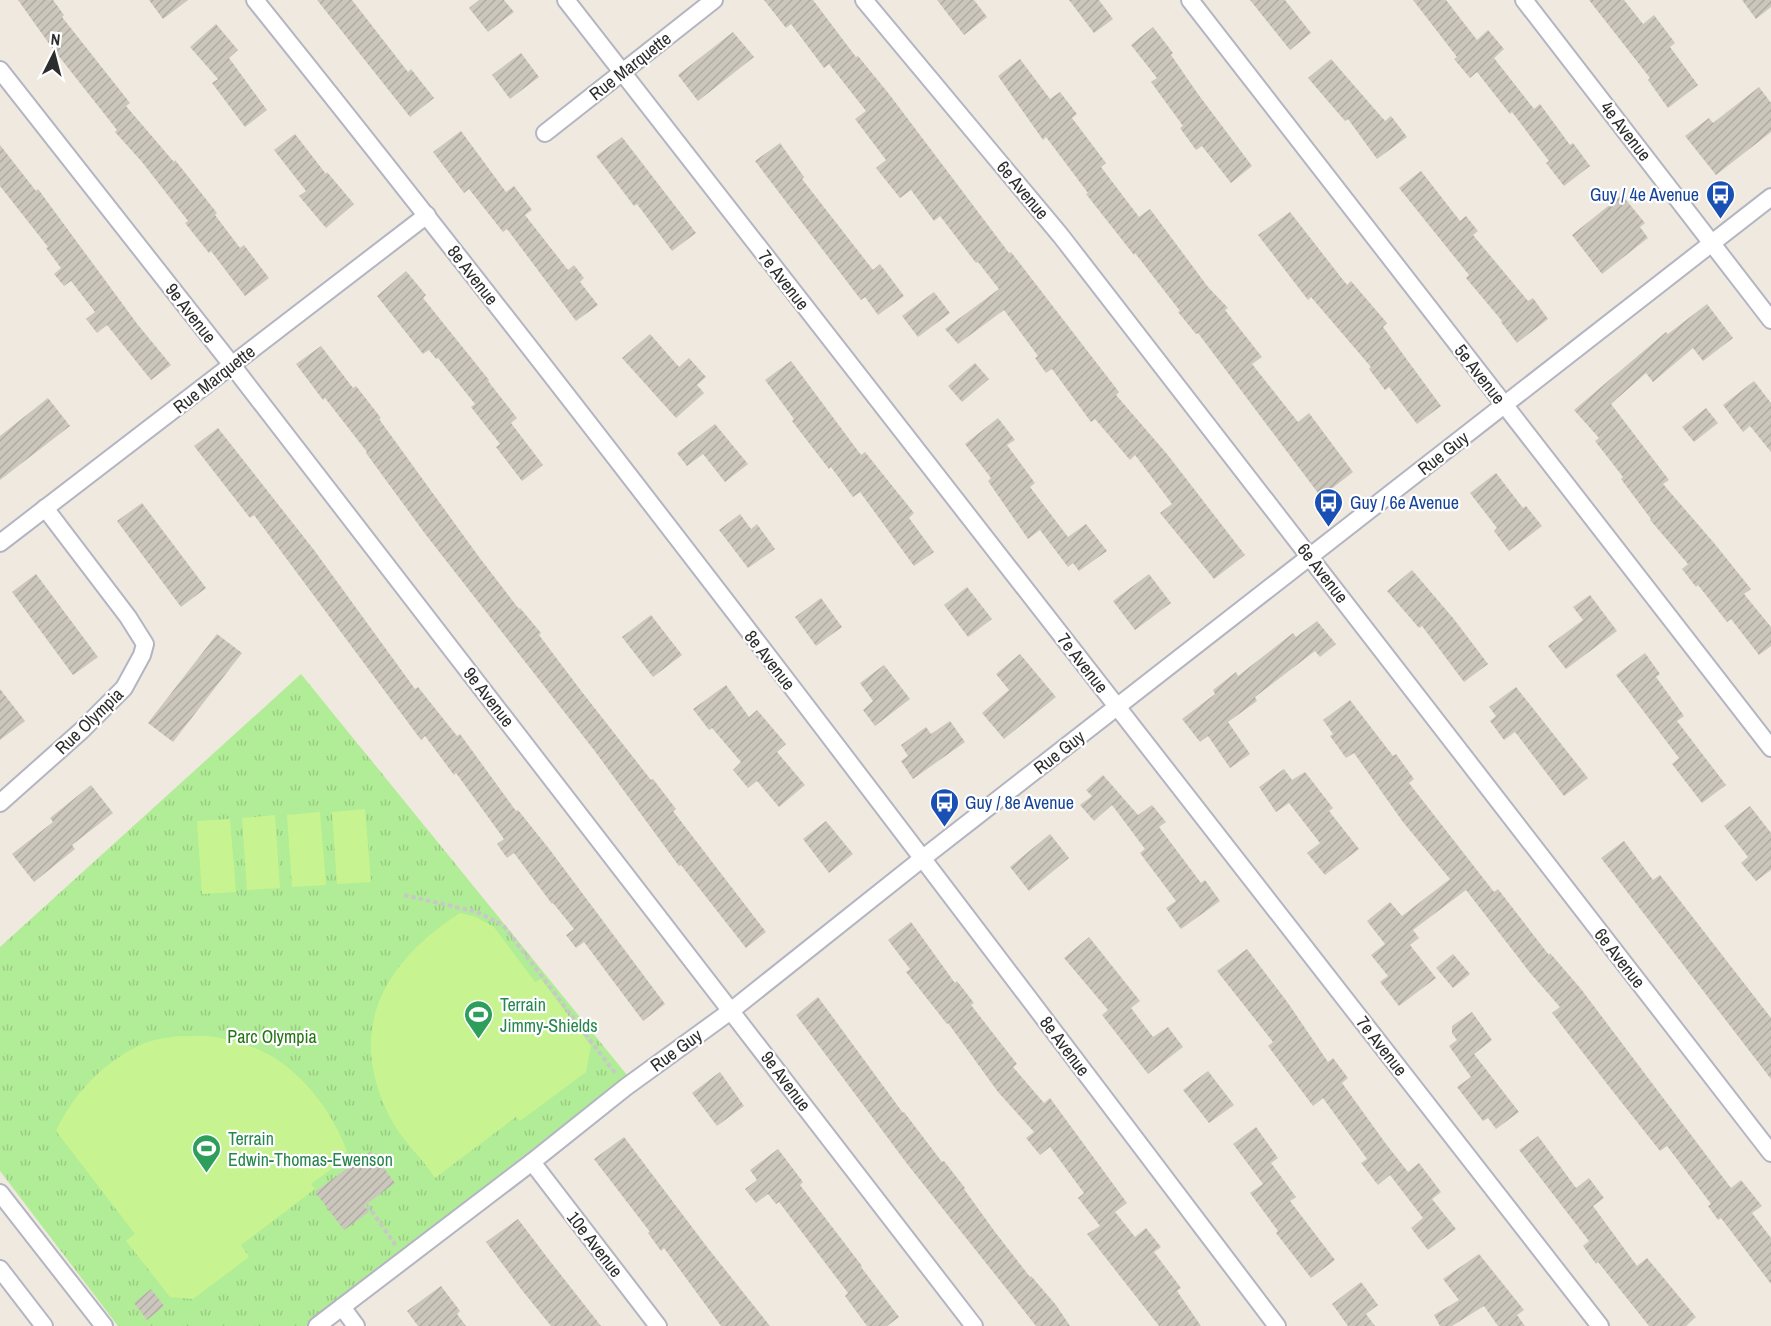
<svg xmlns="http://www.w3.org/2000/svg" width="1771" height="1326" viewBox="0 0 1771 1326" font-family="'Archivo Narrow',sans-serif">
  <defs>
    <pattern id="park-tufts" width="24" height="20" patternUnits="userSpaceOnUse" patternTransform="scale(1.5)"><rect width="24" height="20" fill="#b1ec96"/><path d="M3 7l-1-3M5 7V3M7 7l1-3M15 17l-1-3M17 17v-4M19 17l1-3" fill="none" stroke="#99cb82"/></pattern>
    <pattern id="building-hatch" width="6" height="6" patternUnits="userSpaceOnUse" patternTransform="scale(1.5)"><rect width="6" height="6" fill="#cbc7bd"/><path d="M-1 1l2-2M0 6l6-6M5 7l2-2" fill="none" stroke="#afaba3"/></pattern>
  </defs>
  <rect width="100%" height="100%" fill="#f0e9df"/>
  <path fill="url(#park-tufts)" d="M301,674L627,1075L306,1326H118L0,1171V947Z"/>
  <g fill="#c7f491">
    <path d="M365,809L371,882L337,884L332,812Z"/>
    <path d="M320,812L326,885L292,887L287,815Z"/>
    <path d="M275,815L280,888L247,890L242,818Z"/>
    <path d="M230,819L236,892L202,894L197,821Z"/>
    <path d="M460,913L476,917L494,927L535,982L541,979L591,1046L586,1072L520,1121L516,1117L435,1178C422,1158 405,1143 393,1123C344,1033 381,964 460,913Z"/>
    <path d="M178,1036C190,1037 203,1035 215,1037C233,1040 257,1047 273,1057C306,1077 333,1114 347,1151L341,1162L311,1184L315,1189L241,1245L249,1257L193,1299L170,1297L126,1241L135,1234L56,1131C73,1093 107,1059 145,1043C155,1039 167,1038 178,1036Z"/>
  </g>
  <g fill="url(#building-hatch)">
    <path d="M18,0H53L64,15L62,17L130,103L126,106L174,162L175,160L217,213L215,215L240,248L244,245L269,278L245,296L211,251L209,253L185,223L188,221L142,162L115,132L117,130L50,45Z"/>
    <path d="M149,0H188L163,19Z"/>
    <path d="M317,0H352L408,72L411,69L434,98L410,117Z"/>
    <path d="M479,0H504L514,12L488,32L469,8Z"/>
    <path d="M764,0H813L856,57L858,56L889,94L1009,253L1011,252L1119,392L1116,395L1167,454L1245,555L1214,579L1160,513L1172,504L1135,455L1130,460L1095,419L1091,422L1052,369L1046,373L1035,358L1038,356L1004,310L958,344L945,329L999,289L978,262L976,263L940,216L934,221L911,190L900,198L876,168L886,160L855,119L866,111L829,64L824,68L791,24L786,28Z"/>
    <path d="M937,0H974L987,17L964,35Z"/>
    <path d="M1069,0H1099L1113,19L1094,33Z"/>
    <path d="M1250,0H1285L1311,33L1290,50Z"/>
    <path d="M1413,0H1446L1477,40L1488,30L1504,49L1494,58L1534,109L1540,104L1570,145L1573,143L1590,166L1564,186L1546,163L1549,161L1512,112L1510,114L1477,72L1470,78L1454,59L1457,57Z"/>
    <path d="M1589,0H1624L1643,24L1654,15L1675,43L1670,47L1698,85L1668,108L1648,80L1650,78Z"/>
    <path d="M1742,0H1771V7L1756,19Z"/>
    <path d="M216,24L238,50L229,58L267,110L245,127L212,83L218,79L190,47Z"/>
    <path d="M1153,27L1173,53L1171,55L1198,94L1252,166L1231,183L1202,146L1196,150L1180,128L1183,126L1151,82L1157,78L1131,45Z"/>
    <path d="M733,32L754,57L698,101L678,75Z"/>
    <path d="M521,53L539,77L510,99L492,75Z"/>
    <path d="M1020,59L1050,99L1060,92L1077,114L1072,118L1106,163L1101,167L1139,217L1150,209L1208,287L1228,308L1225,310L1262,357L1252,364L1298,422L1309,413L1353,472L1321,497L1198,333L1196,334L1178,312L1180,311L1135,253L1134,255L1086,194L1088,193L1046,137L1043,140L998,76Z"/>
    <path d="M1331,59L1385,121L1391,116L1407,137L1377,159L1348,119L1345,121L1308,78Z"/>
    <path d="M1759,87L1771,103V132L1716,175L1685,136L1709,118L1713,123Z"/>
    <path d="M461,131L506,192L514,186L532,210L525,215L568,270L574,265L584,278L580,282L598,305L576,321L507,229L503,232L469,189L464,193L433,152Z"/>
    <path d="M295,134L326,174L327,172L354,204L326,228L299,196L306,191L274,150Z"/>
    <path d="M622,137L696,233L672,251L637,204L634,206L596,156Z"/>
    <path d="M780,143L804,177L802,179L873,270L880,264L904,296L878,315L865,297L861,300L755,161Z"/>
    <path d="M0,145L36,191L38,189L138,325L171,365L151,380L107,325L97,333L86,319L95,312L71,281L64,286L54,274L61,268L46,248L48,247L0,186Z"/>
    <path d="M1421,171L1460,221L1466,216L1478,231L1473,235L1528,301L1533,298L1548,319L1517,343L1501,322L1502,321L1466,278L1469,275L1399,188Z"/>
    <path d="M1622,195L1645,223L1640,227L1648,238L1602,274L1572,235Z"/>
    <path d="M1290,212L1347,285L1351,281L1387,323L1383,327L1441,406L1417,424L1389,387L1385,390L1369,369L1371,367L1311,297L1308,300L1258,235Z"/>
    <path d="M406,271L426,295L423,298L489,380L488,381L517,418L511,423L543,465L522,481L496,447L500,444L471,407L475,404L438,358L436,359L429,350L423,354L377,296Z"/>
    <path d="M934,292L950,313L918,337L902,316Z"/>
    <path d="M1707,304L1733,338L1703,361L1693,348L1653,382L1646,373L1611,404L1669,480L1663,484L1714,543L1751,589L1744,594L1771,627V646L1759,655L1731,619L1727,622L1698,585L1696,587L1682,569L1688,564L1650,520L1651,519L1621,479L1623,477L1595,441L1599,438L1574,410L1666,332L1668,334Z"/>
    <path d="M650,334L679,367L689,358L706,377L697,385L704,393L676,418L622,358Z"/>
    <path d="M321,346L353,388L356,386L381,418L379,419L479,557L519,609L520,608L541,633L539,635L582,692L651,780L653,779L676,809L673,811L766,932L746,948L681,865L679,866L594,750L426,535L366,453L367,452L325,398L323,400L296,364Z"/>
    <path d="M791,361L861,455L865,452L914,513L909,518L934,552L914,566L860,492L853,497L831,467L829,469L792,421L794,419L765,380Z"/>
    <path d="M975,363L989,379L962,402L948,386Z"/>
    <path d="M1754,381L1771,403V452L1750,426L1743,432L1723,405Z"/>
    <path d="M48,398L70,426L0,480V436Z"/>
    <path d="M1706,408L1718,423L1694,442L1682,427Z"/>
    <path d="M998,418L1015,440L1007,445L1035,483L1030,487L1068,537L1086,524L1107,551L1079,571L1073,563L1068,567L1040,530L1028,539L988,481L991,478L965,444Z"/>
    <path d="M715,424L748,464L725,482L703,454L687,466L677,453Z"/>
    <path d="M218,428L314,550L415,689L418,687L457,736L460,734L516,811L518,810L550,850L665,1004L643,1021L584,942L576,948L566,935L574,929L553,903L552,904L514,853L507,858L497,844L504,839L456,773L454,775L425,736L421,740L254,515L250,518L194,446Z"/>
    <path d="M1496,473L1523,508L1526,506L1542,526L1509,551L1494,531L1497,528L1470,493Z"/>
    <path d="M142,503L206,588L181,607L117,521Z"/>
    <path d="M740,514L751,529L757,524L775,549L748,568L719,530Z"/>
    <path d="M1412,570L1453,618L1488,664L1464,682L1422,626L1419,628L1387,591Z"/>
    <path d="M36,574L98,657L73,675L12,592Z"/>
    <path d="M1149,574L1171,603L1135,630L1113,601Z"/>
    <path d="M967,587L992,619L968,637L944,605Z"/>
    <path d="M1590,595L1617,631L1566,669L1548,646L1583,620L1573,607Z"/>
    <path d="M821,598L842,627L816,646L795,617Z"/>
    <path d="M651,615L682,655L653,677L622,637Z"/>
    <path d="M1317,621L1336,644L1320,657L1315,651L1255,697L1257,701L1228,722L1250,754L1230,768L1208,736L1200,742L1182,719L1215,694L1213,690L1236,672L1238,676L1293,633L1296,637Z"/>
    <path d="M217,634L242,653L173,742L148,723Z"/>
    <path d="M1645,653L1660,674L1656,677L1684,716L1677,721L1726,785L1702,803L1672,764L1679,758L1616,675Z"/>
    <path d="M1020,654L1056,697L1004,739L982,713L1009,690L996,674Z"/>
    <path d="M884,665L910,699L875,726L863,710L873,701L860,683Z"/>
    <path d="M726,685L749,717L757,710L786,744L777,752L805,785L779,807L757,781L748,788L733,770L741,762L712,728L709,730L693,709Z"/>
    <path d="M1516,687L1588,778L1564,796L1515,732L1504,740L1490,721L1496,716L1489,707Z"/>
    <path d="M0,689L25,721L0,740Z"/>
    <path d="M1350,700L1393,756L1396,754L1414,779L1409,783L1494,892L1498,889L1549,955L1550,953L1581,989L1731,1188L1741,1180L1762,1206L1752,1213L1771,1238V1284L1721,1218L1718,1220L1708,1206L1711,1204L1667,1146L1660,1151L1611,1089L1552,1013L1560,1007L1531,974L1466,890L1413,930L1419,938L1410,945L1436,978L1399,1006L1380,982L1388,976L1371,955L1385,944L1367,921L1390,902L1402,916L1450,879L1403,822L1354,753L1346,758L1330,736L1333,734L1323,720Z"/>
    <path d="M950,721L965,742L913,779L901,761L908,756L901,745L926,727L931,734Z"/>
    <path d="M1284,769L1292,780L1305,772L1333,808L1329,811L1359,849L1325,875L1307,853L1320,843L1289,803L1276,812L1259,787Z"/>
    <path d="M1103,775L1138,815L1152,805L1166,822L1159,827L1201,883L1205,880L1220,901L1181,929L1166,908L1176,901L1140,853L1145,849L1112,805L1094,821L1080,805L1092,796L1086,790Z"/>
    <path d="M91,785L113,813L72,845L75,849L34,882L12,854L53,822L50,818Z"/>
    <path d="M1750,806L1771,833V870L1756,881L1741,863L1748,857L1724,826Z"/>
    <path d="M826,821L853,854L829,873L803,839Z"/>
    <path d="M1050,834L1069,858L1029,891L1010,867Z"/>
    <path d="M1624,841L1653,880L1660,875L1771,1018V1079L1601,858Z"/>
    <path d="M911,922L955,983L957,981L974,1003L971,1005L1017,1064L1013,1067L1044,1103L1050,1098L1127,1203L1115,1212L1135,1237L1146,1228L1161,1247L1154,1252L1181,1288L1177,1291L1201,1326H1159L1087,1234L1100,1226L1078,1198L1084,1193L1050,1147L1040,1155L1026,1138L1034,1132L998,1092L948,1023L947,1024L906,972L910,969L888,940Z"/>
    <path d="M1089,937L1140,1001L1131,1008L1153,1037L1168,1027L1183,1047L1148,1074L1102,1015L1108,1010L1064,958Z"/>
    <path d="M1247,949L1288,1003L1328,1062L1333,1058L1348,1078L1342,1083L1386,1144L1408,1172L1419,1163L1441,1192L1432,1199L1456,1229L1428,1250L1411,1228L1423,1218L1390,1175L1378,1185L1361,1163L1367,1159L1323,1098L1313,1106L1268,1046L1273,1042L1217,971Z"/>
    <path d="M1453,954L1470,974L1453,988L1436,968Z"/>
    <path d="M818,997L903,1113L904,1112L942,1162L944,1161L965,1188L964,1189L995,1232L1030,1277L1031,1276L1056,1305L1070,1326H1036L908,1165L796,1015Z"/>
    <path d="M1472,1012L1492,1040L1474,1054L1519,1112L1496,1129L1488,1118L1483,1121L1457,1087L1471,1077L1449,1046L1457,1040L1452,1033V1026Z"/>
    <path d="M1208,1071L1234,1105L1209,1123L1183,1090Z"/>
    <path d="M720,1072L744,1106L717,1126L692,1093Z"/>
    <path d="M1256,1127L1278,1158L1271,1163L1296,1197L1290,1201L1335,1260L1311,1278L1276,1233L1278,1231L1250,1193L1263,1184L1233,1144Z"/>
    <path d="M1538,1136L1576,1188L1589,1178L1604,1198L1593,1206L1637,1266L1647,1258L1696,1317L1686,1326H1649L1598,1262L1596,1264L1583,1246L1589,1241L1519,1150Z"/>
    <path d="M624,1137L707,1247L770,1326H721L664,1248L661,1251L648,1233L650,1232L594,1159Z"/>
    <path d="M778,1149L803,1182L800,1185L862,1266L861,1267L899,1317L887,1326H867L845,1296L848,1293L779,1202L776,1204L768,1194L756,1203L745,1189L757,1180L750,1170Z"/>
    <path d="M371,1151L395,1183L364,1206L369,1212L344,1230L315,1192Z"/>
    <path d="M518,1219L546,1256L601,1326H551L521,1289L486,1242Z"/>
    <path d="M1479,1254L1524,1310L1517,1315L1525,1326H1498L1484,1306L1452,1326H1440L1434,1315L1459,1300L1443,1279Z"/>
    <path d="M1361,1282L1378,1305L1366,1314L1375,1326H1348L1332,1304Z"/>
    <path d="M441,1286L460,1311L457,1314L466,1326H418L407,1311Z"/>
    <path d="M151,1289L164,1306L147,1320L134,1303Z"/>
  </g>
  <g fill="none" stroke-linecap="round" stroke-linejoin="round">
    <defs>
      <g id="street">
        <path d="M255,0C604,435 940,881 1277,1326"/>
        <path d="M566,0L1600,1326"/>
        <path d="M864,0L1061,236L1771,1153"/>
        <path d="M1190,0L1771,748"/>
        <path d="M1524,0L1771,320"/>
        <path d="M0,70L232,365L974,1326"/>
        <path d="M545,133L714,0"/>
        <path d="M0,543L427,215"/>
        <path d="M0,803L81,731L124,688L142,655L145,644L128,617L45,508"/>
        <path d="M532,1162L658,1326"/>
        <path d="M0,1193L104,1326"/>
        <path d="M0,1269L44,1326"/>
        <path d="M342,1307L356,1326"/>
        <path d="M317,1326L532,1162L626,1087L732,1010L923,858L1771,197"/>
      </g>
    </defs>
    <use href="#street" stroke="#b3b5c2" stroke-width="20"/>
    <g stroke="#c8c8c8" stroke-width="4" stroke-dasharray="4.5 3" stroke-linecap="butt">
      <path d="M404,895L477,912L503,925L615,1073"/>
      <path d="M367,1209L369,1207L396,1246"/>
    </g>
    <use href="#street" stroke="#fff" stroke-width="16"/>
  </g>
  <defs>
    <symbol id="bus-pin" viewBox="-11 -11 22 30"><path d="M0 17L-7.5 6A9.5 9.5 0 1 1 7.5 6Z" fill="#1a4fb4" stroke="#fff"/><path d="M-5-6H5V4H4V6H2V4H-2V6H-4V4H-5ZM-3.5-4V0h7V-4ZM-3.5 1.2v1.5H-2V1.2ZM2 1.2v1.5H3.5V1.2Z" fill="#fff"/></symbol>
    <symbol id="stadium-pin" viewBox="-11 -11 22 30"><path d="M0 17L-7.5 6A9.5 9.5 0 1 1 7.5 6Z" fill="#2e9e5b" stroke="#fff"/><path d="M0-5a6.5 5 0 1 0 0 10a6.5 5 0 1 0 0-10ZM-3.5-1.8h7v3.6h-7Z" fill="#fff"/></symbol>
  </defs>
  <g fill-rule="evenodd">
    <use href="#bus-pin" x="1704" y="178" width="33" height="45"/>
    <use href="#bus-pin" x="1312" y="486" width="33" height="45"/>
    <use href="#bus-pin" x="928" y="786" width="33" height="45"/>
    <use href="#stadium-pin" x="462" y="998" width="33" height="45"/>
    <use href="#stadium-pin" x="190" y="1132" width="33" height="45"/>
  </g>
  <g text-anchor="middle" dominant-baseline="central" stroke-width="4.5" stroke-linejoin="round" paint-order="stroke">
    <g font-size="18" fill="#2d2d2d" stroke="#fff">
      <text transform="translate(630 66) rotate(-38)">Rue Marquette</text>
      <text transform="translate(1626 131) rotate(52)">4e Avenue</text>
      <text transform="translate(1023 190) rotate(50)">6e Avenue</text>
      <text transform="translate(473 275) rotate(52)">8e Avenue</text>
      <text transform="translate(784 280) rotate(52)">7e Avenue</text>
      <text transform="translate(191 313) rotate(52)">9e Avenue</text>
      <text transform="translate(1480 374) rotate(52)">5e Avenue</text>
      <text transform="translate(214 379) rotate(-38)">Rue Marquette</text>
      <text transform="translate(1443 453) rotate(-38)">Rue Guy</text>
      <text transform="translate(1323 573) rotate(52)">6e Avenue</text>
      <text transform="translate(770 660) rotate(52)">8e Avenue</text>
      <text transform="translate(1083 663) rotate(52)">7e Avenue</text>
      <text transform="translate(489 697) rotate(52)">9e Avenue</text>
      <text transform="translate(89 721) rotate(-44)">Rue Olympia</text>
      <text transform="translate(1059 752) rotate(-38)">Rue Guy</text>
      <text transform="translate(1620 958) rotate(52)">6e Avenue</text>
      <text transform="translate(1065 1046) rotate(53)">8e Avenue</text>
      <text transform="translate(1382 1046) rotate(52)">7e Avenue</text>
      <text transform="translate(676 1050) rotate(-36)">Rue Guy</text>
      <text transform="translate(786 1081) rotate(53)">9e Avenue</text>
      <text transform="translate(595 1244) rotate(52)">10e Avenue</text>
    </g>
    <g font-size="18" fill="#164399" stroke="#fff" text-anchor="start">
      <text x="1699" y="194" text-anchor="end">Guy / 4e Avenue</text>
      <text x="1350" y="502">Guy / 6e Avenue</text>
      <text x="965" y="802">Guy / 8e Avenue</text>
    </g>
    <g font-size="18" fill="#27864d" stroke="#fff" text-anchor="start">
      <text x="500" y="1004">Terrain<tspan x="500" dy="21">Jimmy-Shields</tspan></text>
      <text x="228" y="1138">Terrain<tspan x="228" dy="21">Edwin-Thomas-Ewenson</tspan></text>
    </g>
    <g font-size="18" fill="#247513" stroke="#fff">
      <text x="272" y="1036">Parc Olympia</text>
    </g>
  </g>
  <g transform="translate(54 54) rotate(6)" stroke="#ffffff" stroke-width="4.5" paint-order="stroke">
  <path d="M0-4.5L10 22L0 15L-10 22Z" fill="#2d2d2d"/>
  <text y="-9" font-size="16" font-weight="bold" text-anchor="middle" fill="#2d2d2d">N</text>
  </g>
</svg>
